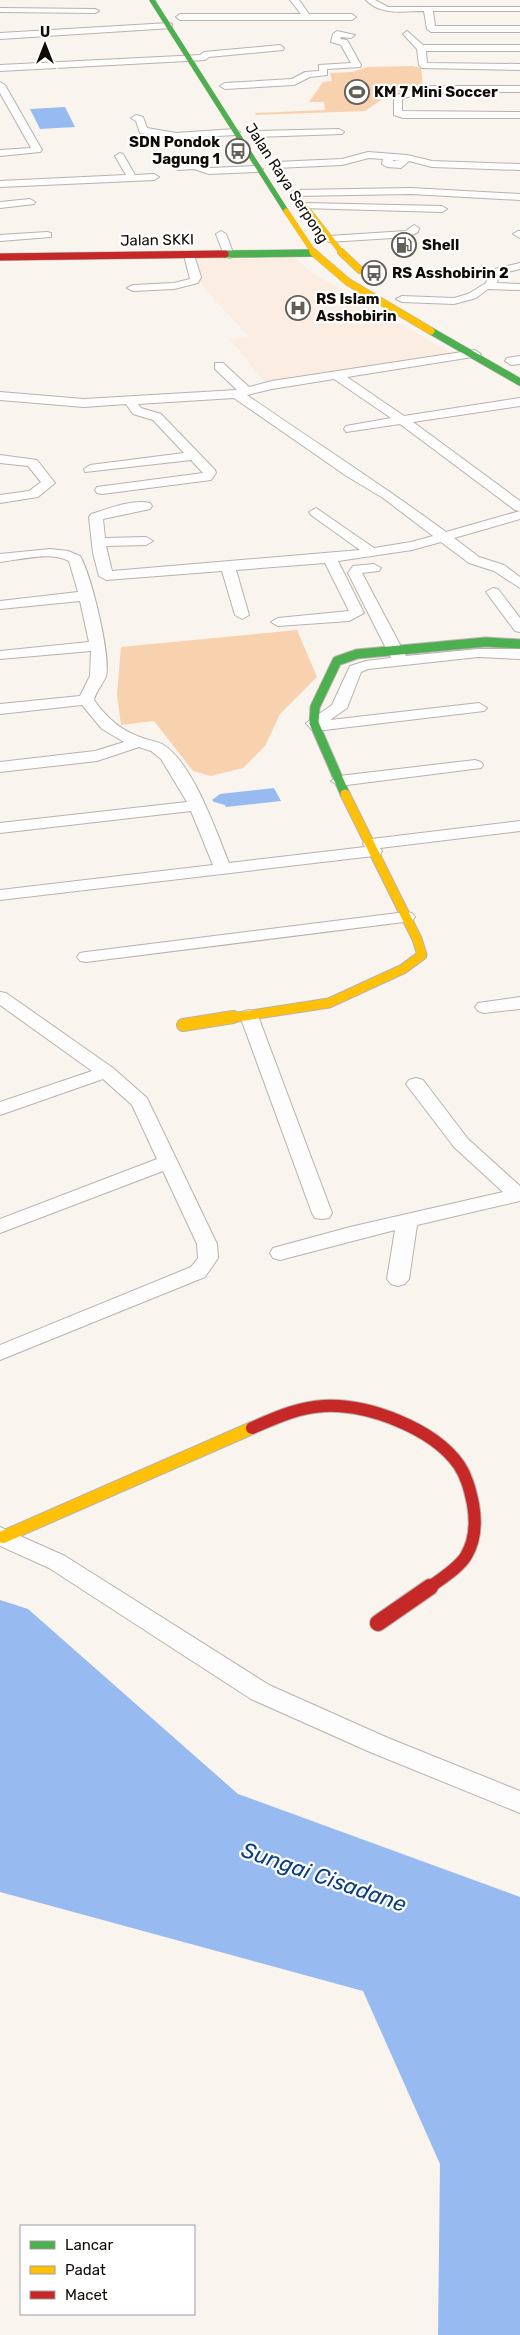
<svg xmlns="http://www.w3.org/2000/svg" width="520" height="2335" viewBox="0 0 520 2335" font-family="Rubik,sans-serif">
  <rect width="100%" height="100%" fill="#faf4ef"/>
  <path fill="#fbede1" d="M295,257L309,271L455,355L265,383L230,339L248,336L204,288L190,258Z"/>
  <g fill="#f8d1af">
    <path d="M412,66L421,68L423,86L388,95L365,111L256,115L255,113L325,110L324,102H309L323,82L332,81L330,73L352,72L367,67Z"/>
    <path d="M297,630L317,677L280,714L265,746L243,768L211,776L193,771L154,721L121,725L117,694L121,647Z"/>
  </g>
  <g fill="#97bbf0">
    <path d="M65,107L75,127L40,129L30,109Z"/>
    <path d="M274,788L281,801L226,807L225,805L214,802L212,800L220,794Z"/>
    <path d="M0,1600L28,1609L238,1794L520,1897V2335H438L440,2164L363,1991L0,1892Z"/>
  </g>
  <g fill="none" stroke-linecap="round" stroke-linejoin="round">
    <defs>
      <g id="street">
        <path d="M290,0H299L309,14H352L356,17L352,20H180L176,17L180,14H301Z"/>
        <path d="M366,0H375L388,7H520V11H433L435,26H520V32H431L427,29L424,11C404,11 381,16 366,0Z"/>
        <path d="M0,8L95,9L99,11L95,13L0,12Z"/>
        <path d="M169,23L172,24V28L0,39V33Z"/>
        <path d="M337,31L355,35L351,38L341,37L340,39L347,40L361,65L360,67L327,69V75L310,77L294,85L225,89L220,86L225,83L292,79L305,72L319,71V65L351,63L341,45L331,42L333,34Z"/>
        <path d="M407,31L423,45H520V51H426L427,63L520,64V70L422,68L419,65L417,49L403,34Z"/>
        <path d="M280,45L284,48L283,50L209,57L205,60L0,71V65L200,55L204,52Z"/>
        <path d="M0,82L5,85L42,150L40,152L0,156V150L31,148L0,93Z"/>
        <path d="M422,86H520V92H423L402,99V111L520,112V118H403L394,115V96Z"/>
        <path d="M136,115L143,117L147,128L176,133L235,129L240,132L235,135C203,137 171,140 140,133L136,121L131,118Z"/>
        <path d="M339,129L344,132L342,134L256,137L251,134L256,131Z"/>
        <path d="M368,152L407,155L432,161L520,164V170L432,167L409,161L401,168L387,167L382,164L383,159L369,158L342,165L276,168L271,165L276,162L342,159ZM393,160H400L393,161Z"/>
        <path d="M120,153L123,154L135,175L154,174L159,177L154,180L0,187V181L126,175L115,156Z"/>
        <path d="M195,163L210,168L258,166L263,169L258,172L209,174L194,169L178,170L173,167L178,164Z"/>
        <path d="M411,188L520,194V200L411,194L295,196L290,193L295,190Z"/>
        <path d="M30,199L35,202L34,204L0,208V202Z"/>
        <path d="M305,203L442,206L447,209L442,212L301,208L300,206Z"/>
        <path d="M414,225L419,228L418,232L408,237L329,242L324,239L329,236L406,231Z"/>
        <path d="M221,231L226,234L234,255L233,257L229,258L224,255L216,234Z"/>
        <path d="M518,231H520V238L513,234Z"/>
        <path d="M47,232L51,233V237L0,241V235Z"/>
        <path d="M189,252L194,255L201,277L198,283L174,289L133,291L127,288L133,285L174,283L190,279L184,255Z"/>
        <path d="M520,263V269L499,274L497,283L520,284V290L488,289L476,298L454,304L402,302L396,299L402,296L454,298L468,294L486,283L490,270Z"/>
        <path d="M475,350L481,354L479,356L347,377L404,416L520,398V406L413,422L520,501V519L454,538L479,557L504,565L520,577V588L494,571L469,563L441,542L412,550L338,561L364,613L349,621L278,626L271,622L278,618L349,611L325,563L236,570L249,615L242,619L235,615L222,571L106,580L99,576L93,553L89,517L91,514C108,509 132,499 150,503L152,506L150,509L103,519L105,538L146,537L153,541L146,545L106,546L112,571L360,550L311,515L309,512L316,508L374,548L411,542L433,536L383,498L345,475L234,398L138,404L141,408L161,414L215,470L216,473L211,480L102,494L97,493L95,490L97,487L203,473L191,460L85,472L84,469L90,465L184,453L153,420L133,414L126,404L84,407L0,400V392L84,399L237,390L215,369V363H223L249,387L272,381ZM334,379L391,418L346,426L344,429L346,432L400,424L515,510L520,511L446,532C381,484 313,441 247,395L272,389Z"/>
        <path d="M520,356V364L511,365L505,361L507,358Z"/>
        <path d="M0,455L37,460L55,483L38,497L0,503V495L29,491L41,482L28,466L0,463Z"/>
        <path d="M50,549L68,551L80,556C91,574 111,656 106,676C103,684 96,691 94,700C106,717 120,730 140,737C147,740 156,741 162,744C192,761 216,831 229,863L365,847L363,844L365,840L371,839L520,821V831L380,848L382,851L380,855L374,856L0,900V890L213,865L191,811L0,833V823L187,802L161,759L151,751L139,747L97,761L0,772V762L95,751L124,742L102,729L82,705L0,714V704L80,696L90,676L91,651L0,659V651L89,642L80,601L0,609V601L78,592L69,561C49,551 21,560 0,562V554Z"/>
        <path d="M374,564L381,568L379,571L362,573L406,656L478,649H520V659L478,657L368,669L361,672L347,708L330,720L479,703L487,708L484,711L316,731L311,729L306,723L332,705L350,666L366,661L391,658L348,573L353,566Z"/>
        <path d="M493,588L498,589L520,618V632L515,631L486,592Z"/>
        <path d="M475,760L481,762L483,765L481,768L339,786L331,781L339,776Z"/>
        <path d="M406,912L412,913L415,917L412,921L86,962L80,961L77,957L80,953L86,952Z"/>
        <path d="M0,992L6,993L113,1068L147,1098L217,1244L218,1258L205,1277L0,1360V1345L191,1267L198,1258L197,1244L163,1171L0,1233V1219L157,1159L132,1105L103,1079L0,1115V1102L92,1071L0,1005Z"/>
        <path d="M520,997V1009L484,1013L478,1011L475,1007L478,1003Z"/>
        <path d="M249,1010L256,1012L258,1016L332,1213L329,1218L322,1219L315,1218L312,1213L240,1016L242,1012Z"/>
        <path d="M416,1078L423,1080L468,1139L520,1186V1201L417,1225L409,1279L405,1284L398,1286L391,1284L387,1279L395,1230L280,1260L273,1258L270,1253L273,1248L350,1227L503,1192L454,1147L406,1084L409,1080Z"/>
        <path d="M0,1527L65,1556L269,1685L388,1738L520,1791V1813L370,1752L251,1699L49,1568L0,1546Z"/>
      </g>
      <g id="fast-far2">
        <path d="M152,0L286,211"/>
        <path d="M304,253H314"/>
      </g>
      <g id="fast-far1">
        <path d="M225,254L314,253"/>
        <path d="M431,331L520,382"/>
      </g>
      <path id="fast" d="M345,794L314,723L315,707L337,661L357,654L486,642L520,644"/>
      <g id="slow-far3">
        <path d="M298,197L342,253"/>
        <path d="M286,211L314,253"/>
      </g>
      <g id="slow-far2">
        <path d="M313,252L348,282L431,331"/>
        <path d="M341,252L360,270"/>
      </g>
      <path id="slow-far1" d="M225,1019L329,1003L403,969L422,955L417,939L345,794"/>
      <g id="slow">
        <path d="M183,1025L233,1017"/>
        <path d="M3,1537L252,1428"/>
      </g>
      <path id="jam-far2" d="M0,257L225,254"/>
      <path id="jam-far1" d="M252,1428C275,1418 299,1407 324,1406C368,1404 433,1428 459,1465C467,1477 470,1490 473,1504C476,1521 475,1541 466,1556C458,1569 440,1579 429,1588"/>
      <path id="jam" d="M378,1623L430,1587"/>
    </defs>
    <use href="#street" stroke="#b8b2ad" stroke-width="2"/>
    <use href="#fast-far2" stroke="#b8b2ad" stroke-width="5.5"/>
    <use href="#fast-far1" stroke="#b8b2ad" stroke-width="8"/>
    <use href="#fast" stroke="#b8b2ad" stroke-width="11"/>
    <use href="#slow-far3" stroke="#b8b2ad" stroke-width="5.5"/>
    <use href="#slow-far2" stroke="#b8b2ad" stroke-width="8"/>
    <use href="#slow-far1" stroke="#b8b2ad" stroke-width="11"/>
    <use href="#slow" stroke="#b8b2ad" stroke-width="14"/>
    <use href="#jam-far2" stroke="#b8b2ad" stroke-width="8"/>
    <use href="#jam-far1" stroke="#b8b2ad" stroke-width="14"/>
    <use href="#jam" stroke="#b8b2ad" stroke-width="18"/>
    <use href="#street" fill="#fefdfd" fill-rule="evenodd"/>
    <use href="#fast-far2" stroke="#4caf50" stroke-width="5"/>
    <use href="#fast-far1" stroke="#4caf50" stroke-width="7"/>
    <use href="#fast" stroke="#4caf50" stroke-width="9"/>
    <use href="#slow-far3" stroke="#ffc107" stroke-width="5"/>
    <use href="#slow-far2" stroke="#ffc107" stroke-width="7"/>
    <use href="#slow-far1" stroke="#ffc107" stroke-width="9"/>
    <use href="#slow" stroke="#ffc107" stroke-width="12"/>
    <use href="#jam-far2" stroke="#c62828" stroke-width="7"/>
    <use href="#jam-far1" stroke="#c62828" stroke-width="12"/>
    <use href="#jam" stroke="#c62828" stroke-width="16"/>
  </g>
  <defs>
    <symbol id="stadium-ring" viewBox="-11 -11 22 22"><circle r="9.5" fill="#fff" stroke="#635d58" stroke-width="1.5"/><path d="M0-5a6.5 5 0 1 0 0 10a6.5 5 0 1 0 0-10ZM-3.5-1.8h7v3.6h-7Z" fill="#635d58"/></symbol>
    <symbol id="bus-ring" viewBox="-11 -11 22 22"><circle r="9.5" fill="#fff" stroke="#635d58" stroke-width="1.5"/><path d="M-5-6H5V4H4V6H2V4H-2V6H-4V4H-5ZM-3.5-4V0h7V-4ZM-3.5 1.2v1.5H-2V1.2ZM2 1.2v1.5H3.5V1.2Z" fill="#635d58"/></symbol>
    <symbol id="fuel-ring" viewBox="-11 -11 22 22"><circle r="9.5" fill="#fff" stroke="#635d58" stroke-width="1.5"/><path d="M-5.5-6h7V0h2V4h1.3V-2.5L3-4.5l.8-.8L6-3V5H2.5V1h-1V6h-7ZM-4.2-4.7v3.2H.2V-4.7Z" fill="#635d58"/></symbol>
    <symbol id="hospital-ring" viewBox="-11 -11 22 22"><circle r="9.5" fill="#fff" stroke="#635d58" stroke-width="1.5"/><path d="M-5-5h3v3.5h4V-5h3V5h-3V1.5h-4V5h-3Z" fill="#635d58"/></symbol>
  </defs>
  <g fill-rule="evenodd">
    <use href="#stadium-ring" x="343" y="78" width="28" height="28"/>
    <use href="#bus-ring" x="224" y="137" width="28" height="28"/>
    <use href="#fuel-ring" x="390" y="231" width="28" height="28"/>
    <use href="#bus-ring" x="360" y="259" width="28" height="28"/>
    <use href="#hospital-ring" x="284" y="294" width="28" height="28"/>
  </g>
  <g text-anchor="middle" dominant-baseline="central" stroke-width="4.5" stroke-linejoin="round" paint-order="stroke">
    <g font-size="15" font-weight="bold" fill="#110b07" stroke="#fff" text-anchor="start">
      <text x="374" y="92">KM 7 Mini Soccer</text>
      <text x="220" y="142" text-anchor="end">SDN Pondok<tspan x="220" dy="17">Jagung 1</tspan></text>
      <text x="422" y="245">Shell</text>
      <text x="392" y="273">RS Asshobirin 2</text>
      <text x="316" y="299">RS Islam<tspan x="316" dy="17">Asshobirin</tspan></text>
    </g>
    <g font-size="15" fill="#110b07" stroke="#fff">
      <text transform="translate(287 183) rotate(57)">Jalan Raya Serpong</text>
      <text transform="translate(157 240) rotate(-1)">Jalan SKKI</text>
    </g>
    <g font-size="22" font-style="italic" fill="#0a3e82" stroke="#fff">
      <text transform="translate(324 1877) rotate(19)">Sungai Cisadane</text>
    </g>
  </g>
  <rect x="20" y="2225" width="175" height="90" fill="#ffffff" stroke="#a09d9c"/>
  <rect x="30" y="2241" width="25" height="8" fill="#4caf50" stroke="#a09d9c"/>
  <text x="65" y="2250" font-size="15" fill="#110b07">Lancar</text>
  <rect x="30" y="2266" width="25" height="8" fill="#ffc107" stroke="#a09d9c"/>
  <text x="65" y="2275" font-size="15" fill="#110b07">Padat</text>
  <rect x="30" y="2291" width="25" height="8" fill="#c62828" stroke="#a09d9c"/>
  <text x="65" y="2300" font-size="15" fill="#110b07">Macet</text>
  <g transform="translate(45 45)" stroke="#ffffff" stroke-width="4" paint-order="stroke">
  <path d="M0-4L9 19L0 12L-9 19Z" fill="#110b07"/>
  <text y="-8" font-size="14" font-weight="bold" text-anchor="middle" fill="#110b07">U</text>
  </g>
</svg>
